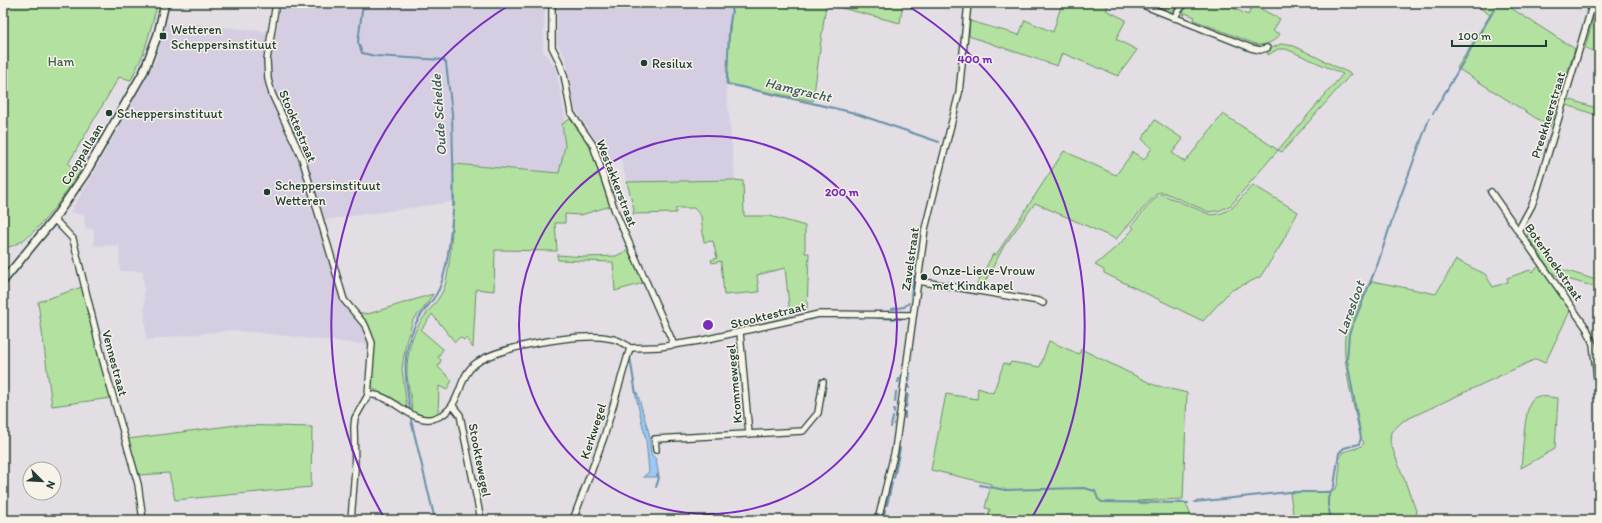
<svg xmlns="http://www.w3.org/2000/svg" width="1602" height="523" viewBox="0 0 1602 523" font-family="Itim,sans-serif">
  <rect width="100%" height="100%" fill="#e3dde4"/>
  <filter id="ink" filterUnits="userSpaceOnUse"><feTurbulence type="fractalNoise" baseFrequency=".025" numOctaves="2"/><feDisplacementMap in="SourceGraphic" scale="8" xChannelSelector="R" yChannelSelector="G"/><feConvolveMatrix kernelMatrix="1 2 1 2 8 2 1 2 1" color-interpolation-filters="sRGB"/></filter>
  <g filter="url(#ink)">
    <g fill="#d5cee2">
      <path d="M281,3H545L543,51L556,69L566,122L562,124L565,146L559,173L454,164L452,202L317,221L341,300L367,335L369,345L232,330L146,340L143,271H120L119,245L94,246V229L85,228L84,215L70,212L88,183L156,59L167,23L185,25L186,23L269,32L277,29Z"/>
      <path d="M557,3H732L726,84L735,180L627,182L620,158L604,162L595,139L575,109L566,59L557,43Z"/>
    </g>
    <g fill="#b3e1a0" stroke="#698f6a">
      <path d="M3,3H158L144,52L131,80L119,77L68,164L80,172C64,194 33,246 3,248Z"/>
      <path d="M732,3H903L900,23L826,4L813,101L726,84Z"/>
      <path d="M1062,3H1109L1106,10L1126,20L1116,39L1137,50L1118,76L1062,53L1057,66L969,36L970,21L1019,35L1025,20L1053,32Z"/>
      <path d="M1152,3H1180L1173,11H1169Z"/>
      <path d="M1189,3H1233L1231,7L1248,15L1253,5L1280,19L1273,31L1280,34C1276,41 1266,45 1258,45L1194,20L1195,17L1185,13L1184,16L1183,13Z"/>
      <path d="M1473,3H1503L1575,49L1550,127L1457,68L1490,15Z"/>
      <path d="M1595,12L1599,14V53L1585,48Z"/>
      <path d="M1281,44L1294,46L1351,74L1282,152L1278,150L1231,205L1221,210L1209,212L1163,192L1157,193L1116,239L1035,203L1004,246L981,289L975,288L993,254L996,255L1064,151L1116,175L1133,152L1144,160L1152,148L1142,139L1155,120L1183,139L1172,153L1185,162L1223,114L1278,150L1343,74L1286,49H1278L1268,55L1267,50Z"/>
      <path d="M1568,99L1599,109V116L1567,105Z"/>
      <path d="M570,119L590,146L610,206L581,215L565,214V223H555L557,251L495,250L494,291L476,289L473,348L466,338L464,340L460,337L455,342L432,314L421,330L443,349L438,357L441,360L438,367L452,380L447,390L439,386L438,415C428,417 421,416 412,411C412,399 408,388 407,375C406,362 410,340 417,328C425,312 442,300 446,282C454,244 452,203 454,164L559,173L565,146L562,124Z"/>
      <path d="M735,180L743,181L744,216H770L805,226V253H809L807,310L790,314L785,268L757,275L759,292L724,295L721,261L712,263L711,260L717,258L713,241L704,242L701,216L694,208H676V213L633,214L634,209L627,182Z"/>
      <path d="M1253,185L1298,212L1279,248L1260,277L1230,291L1203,321L1104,273V270L1095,265L1121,243L1134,228L1131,226L1155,198L1161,194L1211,215L1222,213L1232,208Z"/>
      <path d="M1530,229L1558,268L1599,281V288L1557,276L1551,271L1527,236Z"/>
      <path d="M628,250L643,283L615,291L613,262L558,260L557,255L586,257L616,256Z"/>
      <path d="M1456,260L1485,274L1493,287L1508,282L1507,278L1530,270L1532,272L1539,266L1571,309L1545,363L1536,359L1403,421L1391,432L1390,442L1417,513L1413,518L1406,520H1294L1290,493L1334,491L1338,484L1341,455L1343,452L1360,447L1364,443L1361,438C1355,411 1340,357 1346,331C1349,320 1366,292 1372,281L1436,294Z"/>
      <path d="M82,287L111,398L52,406L38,302Z"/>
      <path d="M433,294L424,308L413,320L406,342L402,369L407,408L372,388C371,355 383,341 358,312L368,314Z"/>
      <path d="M1049,341L1079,354L1081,349L1154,385L1187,393L1183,499L1137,501L1138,503L1185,502L1193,520H987L990,509L985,508L991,484L931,470L946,394L977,399L978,388L993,393L1004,363L1009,365L1011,362L1040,367Z"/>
      <path d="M1539,396L1558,398L1555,449L1521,468C1523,452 1524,414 1531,401C1533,398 1535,397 1539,396Z"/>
      <path d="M236,425L312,427L311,487L175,500L169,473L139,475L128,439Z"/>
    </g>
    <path fill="#9bc8f5" stroke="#6990a8" d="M635,392H637L649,433L651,454L656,459L659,477H643L649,472L646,440Z"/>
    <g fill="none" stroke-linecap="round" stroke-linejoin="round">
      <g stroke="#6990a8" stroke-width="2">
        <path d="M363,3L358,42L362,53L375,56L444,60L446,63L452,113L454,206"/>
        <path d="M733,3L729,29L727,81L728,84L851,112L939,142"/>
        <path d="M815,3H823"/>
        <path d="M3,21L7,23"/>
        <path d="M1433,113L1498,3"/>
        <path d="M911,296L914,276"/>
        <path d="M892,309L904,307L909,303"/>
        <path d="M878,318L901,319"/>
        <path d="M630,358L636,394"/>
        <path d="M898,382L899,379"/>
        <path d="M909,382L910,373"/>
        <path d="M909,388V385"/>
        <path d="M895,402L896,392"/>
        <path d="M906,407L908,394"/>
        <path d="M410,410C405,377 401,353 416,323C423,309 437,299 441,284C449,261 450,235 453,211"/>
        <path d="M894,413V409"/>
        <path d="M905,418V412"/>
        <path d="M411,420L435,520"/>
        <path d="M891,427L893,417"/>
        <path d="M894,478L900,448"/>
        <path d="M980,485L1005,490L1084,488L1095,491L1098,499L1102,502L1188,503"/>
        <path d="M656,487L659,478L657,475"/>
        <path d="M1195,502L1289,492H1331"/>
        <path d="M887,505L892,483"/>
        <path d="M884,517L885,510"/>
        <path d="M1331,520L1328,505V498L1334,486L1339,453L1344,448L1359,444L1361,438L1347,360L1349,334L1378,263L1393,217L1429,119"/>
      </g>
      <defs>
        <g id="minor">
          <path d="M276,3L267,60L268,79L272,94L302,158L344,300L365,325L372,343L368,395L355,418L354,426L355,470L351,520"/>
          <path d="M552,3V47L559,61L564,75L571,113L593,145L615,211L674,345"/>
          <path d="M1138,3L1251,48L1260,50L1267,48"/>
          <path d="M1174,18L1184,3"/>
          <path d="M1491,192L1587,329L1593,344L1599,395"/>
          <path d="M54,219L73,239L104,365L138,484L143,520"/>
          <path d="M1518,231L1532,205L1536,194L1593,3"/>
          <path d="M918,281L1039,301L1043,303"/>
          <path d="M740,333L749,434"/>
          <path d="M368,395C392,392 411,426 435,418C462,410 456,379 475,364C496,347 582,332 608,338C616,339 624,343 630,348L659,347L699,341L819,314L913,315"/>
          <path d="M453,406L460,415L481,520"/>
          <path d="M656,450L655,439L803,431L818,413L823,382"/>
          <path d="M573,520L604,437L630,348"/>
          <path d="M878,520L895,450L925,229L959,93L968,3"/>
        </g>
        <path id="tertiary" d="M3,281L54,219L85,174L144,71L158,34L165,3"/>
      </defs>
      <use href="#minor" stroke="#1f3d34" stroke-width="8"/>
      <use href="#tertiary" stroke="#1f3d34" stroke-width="10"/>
      <use href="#minor" stroke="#f7f3e8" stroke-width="5.5"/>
      <use href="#tertiary" stroke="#f7f3e8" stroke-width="7"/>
    </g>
  </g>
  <g fill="none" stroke="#7b2cbf" stroke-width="2">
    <circle cx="708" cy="325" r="189"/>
    <path d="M385 519A377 377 0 0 1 511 4M905 4A377 377 0 0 1 1031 519"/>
  </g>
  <g fill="#1f3d34" stroke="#f7f3e8" stroke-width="1.5">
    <rect x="159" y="32" width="8" height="8" rx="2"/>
    <circle cx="644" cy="63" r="4"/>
    <circle cx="109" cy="113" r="4"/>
    <circle cx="267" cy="192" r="4"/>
    <circle cx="924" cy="277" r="4"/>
  </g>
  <g text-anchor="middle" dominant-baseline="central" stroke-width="3" stroke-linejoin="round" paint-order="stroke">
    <g font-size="13" fill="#1f3d34" stroke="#f7f3e8" text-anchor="start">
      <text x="171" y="29">Wetteren<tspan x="171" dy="15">Scheppersinstituut</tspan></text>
      <text x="652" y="63">Resilux</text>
      <text x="117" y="113">Scheppersinstituut</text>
      <text x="275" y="185">Scheppersinstituut<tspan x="275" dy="15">Wetteren</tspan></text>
      <text x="932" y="270">Onze-Lieve-Vrouw<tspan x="932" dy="15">met Kindkapel</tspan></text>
    </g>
    <g font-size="13" fill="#3d5e4a" stroke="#f7f3e8">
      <text x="61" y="61">Ham</text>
    </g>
    <g font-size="13" fill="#1f3d34" stroke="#f7f3e8">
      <text transform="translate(1548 115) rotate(-73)">Preekheerstraat</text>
      <text transform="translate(298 126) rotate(67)">Stooktestraat</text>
      <text transform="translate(82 154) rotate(-59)">Cooppallaan</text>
      <text transform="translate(617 183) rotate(69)">Westakkerstraat</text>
      <text transform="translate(910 259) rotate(-82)">Zavelstraat</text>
      <text transform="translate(1554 262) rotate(55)">Boterhoekstraat</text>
      <text transform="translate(768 315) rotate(-14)">Stooktestraat</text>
      <text transform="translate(115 363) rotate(75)">Vennestraat</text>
      <text transform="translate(734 384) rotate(-95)">Krommewegel</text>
      <text transform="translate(593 431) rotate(-72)">Kerkwegel</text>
      <text transform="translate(480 460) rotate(79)">Stooktewegel</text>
    </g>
    <g font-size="14" font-style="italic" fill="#38595b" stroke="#f7f3e8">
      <text transform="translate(798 90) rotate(13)">Hamgracht</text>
      <text transform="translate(439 115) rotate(-94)">Oude Schelde</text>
      <text transform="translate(1351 308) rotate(-70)">Laresloot</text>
    </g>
  </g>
  <circle cx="708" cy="325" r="6" fill="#7b2cbf" stroke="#f7f3e8" stroke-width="2"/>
  <g font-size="12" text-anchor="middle" font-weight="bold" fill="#7b2cbf" stroke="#f7f3e8" stroke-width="3" stroke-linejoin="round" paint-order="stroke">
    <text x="975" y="63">400 m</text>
    <text x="842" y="196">200 m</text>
  </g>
  <rect width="1602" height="523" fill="none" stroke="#f7f3e8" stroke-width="16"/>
  <rect x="8" y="8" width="1586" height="507" fill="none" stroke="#1f3d34" stroke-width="1.5" filter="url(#ink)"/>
  <g transform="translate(42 481) rotate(114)"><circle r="19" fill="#f7f3e8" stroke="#a1aaa0"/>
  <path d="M0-3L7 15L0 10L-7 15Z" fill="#1f3d34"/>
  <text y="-6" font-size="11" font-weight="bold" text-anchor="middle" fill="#1f3d34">N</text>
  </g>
  <path d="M1452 40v6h94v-6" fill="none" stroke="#1f3d34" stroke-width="2"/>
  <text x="1458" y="40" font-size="12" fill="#1f3d34" stroke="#f7f3e8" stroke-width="3" paint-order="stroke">100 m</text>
</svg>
